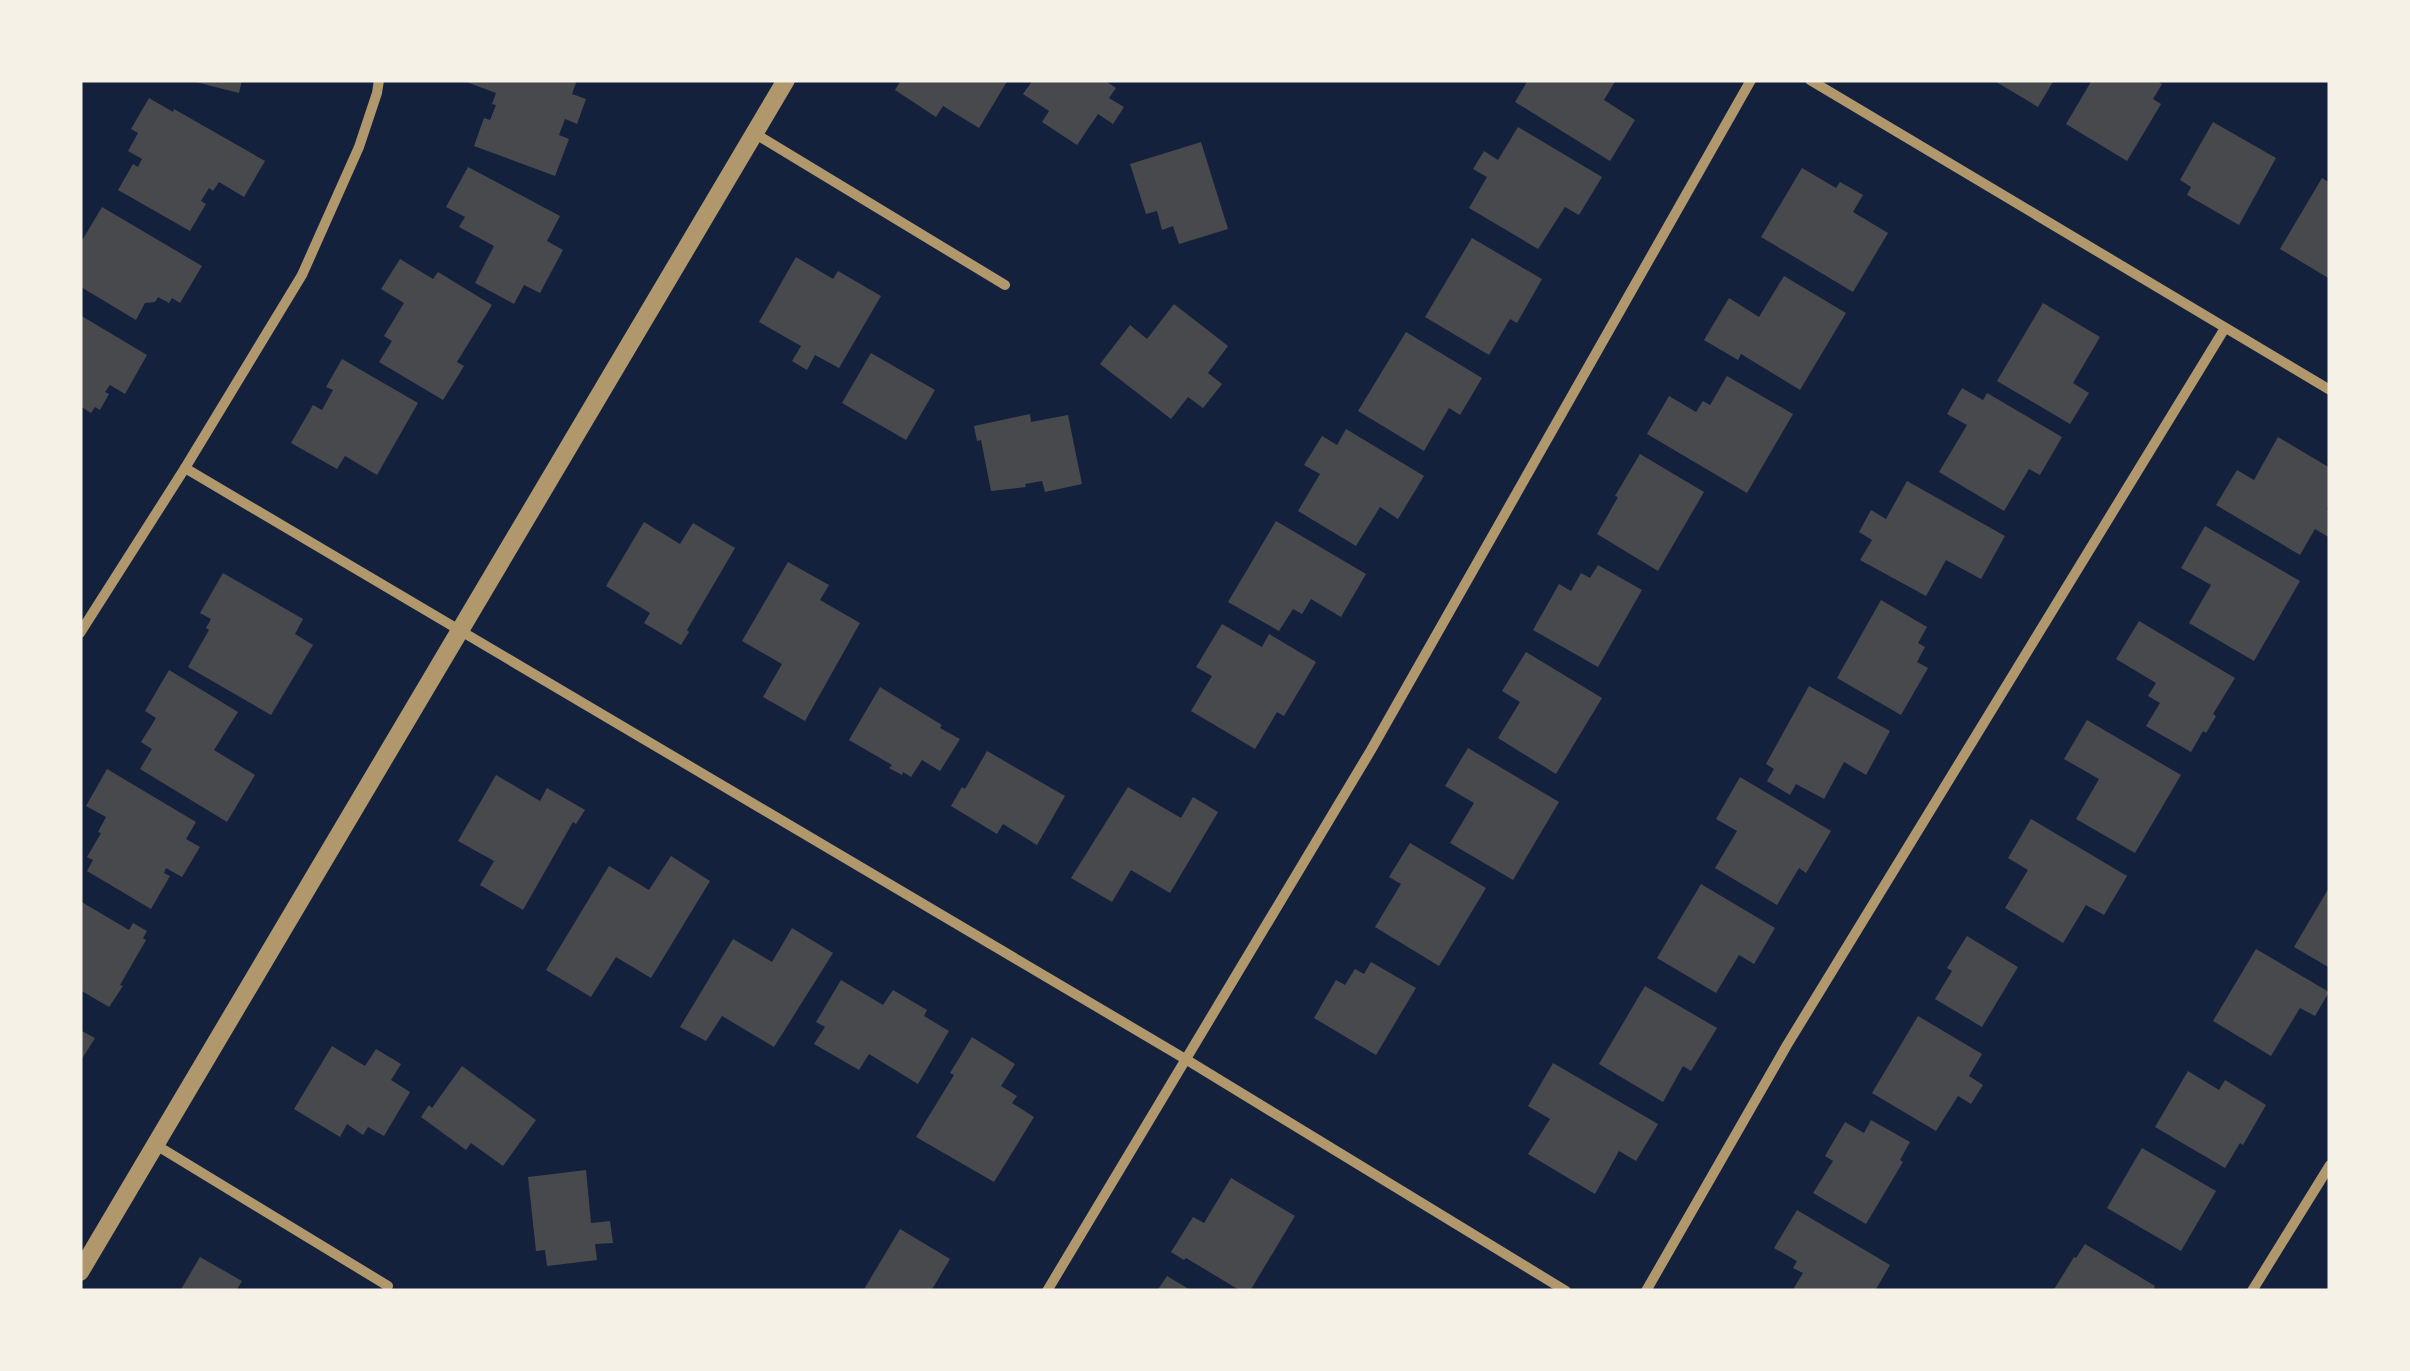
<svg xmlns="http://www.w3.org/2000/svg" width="2410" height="1371" viewBox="0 0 2410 1371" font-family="Spectral,serif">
  <rect width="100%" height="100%" fill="#14213d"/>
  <g fill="#48494c">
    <path d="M188,80H242L239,93Z"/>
    <path d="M461,80H577L572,94L586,99L577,124L565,119L559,135L569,139L555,176L474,146L484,118L490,120L496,105L492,104L496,93Z"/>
    <path d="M901,80H1008L979,128L943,106L936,117L895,90Z"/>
    <path d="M1033,80H1104L1116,88L1109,98L1124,107L1113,124L1098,114L1077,145L1042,122L1049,111L1023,94Z"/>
    <path d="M1528,80H1616L1604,100L1635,120L1610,161L1515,102Z"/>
    <path d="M1993,80H2054L2038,107Z"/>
    <path d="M2092,80H2156L2162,84L2153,99L2161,104L2127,161L2066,124Z"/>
    <path d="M149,98L173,112L174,109L265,161L244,197L219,182L213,191L209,188L201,201L206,204L190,231L118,190L133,164L138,167L142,159L128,151L138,133L131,129Z"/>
    <path d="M2213,122L2276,158L2239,225L2187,195L2191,187L2180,180Z"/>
    <path d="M1518,127L1602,177L1579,215L1565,207L1538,249L1469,208L1487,177L1473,169L1484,151L1498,160Z"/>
    <path d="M1201,142L1228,229L1179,244L1173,226L1162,230L1157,211L1146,214L1130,164Z"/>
    <path d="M468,167L560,216L547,241L563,250L540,293L524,285L514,304L475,283L494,246L459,227L465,217L446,207Z"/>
    <path d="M1802,168L1836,188L1840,182L1863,195L1853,212L1888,233L1853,292L1761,237Z"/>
    <path d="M2322,178L2330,183V279L2280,249Z"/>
    <path d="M102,207L202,266L180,303L172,298L169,303L158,297L155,302L145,303L136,320L81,287L80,244Z"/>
    <path d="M1472,238L1542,279L1517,323L1510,319L1489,355L1425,317Z"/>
    <path d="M796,257L833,279L838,271L881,296L839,368L815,355L807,370L792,361L801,346L759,322Z"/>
    <path d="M400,259L433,279L438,272L492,305L457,362L464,366L443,400L379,362L392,341L384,336L404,303L381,289Z"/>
    <path d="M1784,276L1846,313L1800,390L1741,354L1738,360L1704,340L1729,298L1759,317Z"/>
    <path d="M2043,303L2100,337L2073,383L2089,393L2070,424L1997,381Z"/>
    <path d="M1174,304L1228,346L1208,373L1222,384L1203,408L1188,397L1171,419L1100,364L1130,325L1147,339Z"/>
    <path d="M80,315L147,355L125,394L110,385L105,392L109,394L100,410L95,407L91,413L80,406Z"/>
    <path d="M1406,332L1482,378L1460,415L1449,408L1424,451L1358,411Z"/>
    <path d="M871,353L935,390L906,440L842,403Z"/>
    <path d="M342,359L418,403L377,475L345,456L337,469L291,443L313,405L322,410L333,390L326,387Z"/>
    <path d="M1727,376L1793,414L1747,493L1647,434L1669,396L1696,412L1703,401L1710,405Z"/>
    <path d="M1962,388L1983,400L1987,393L2062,437L2040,475L2029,469L2004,511L1939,472L1967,425L1947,414Z"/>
    <path d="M1030,414L1031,422L1068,415L1082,484L1045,492L1042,481L1025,484L1026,487L991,491L981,440L977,441L974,426Z"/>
    <path d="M1346,429L1424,476L1398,519L1380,507L1356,546L1298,511L1320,474L1304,465L1322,436L1337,445Z"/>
    <path d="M2278,437L2330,468V505L2327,509L2330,511V538L2315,529L2300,555L2216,505L2237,470L2254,480Z"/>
    <path d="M1640,454L1704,492L1658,571L1597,534L1618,497L1615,496Z"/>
    <path d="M1907,481L2005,536L1981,579L1946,560L1926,596L1860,560L1872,540L1859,532L1871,510L1886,519Z"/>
    <path d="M1276,521L1366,574L1341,617L1311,599L1302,614L1293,609L1279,631L1228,602Z"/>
    <path d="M644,522L680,544L693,523L735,548L687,630L689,632L681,645L644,623L650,613L606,586Z"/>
    <path d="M2205,526L2300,581L2254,661L2189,623L2211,585L2181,568Z"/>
    <path d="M788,562L829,585L820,600L860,623L805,721L763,697L782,664L742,641Z"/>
    <path d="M1598,565L1642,590L1598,667L1533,630L1559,584L1571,591L1581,573L1590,578Z"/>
    <path d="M223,573L303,619L295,634L313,645L271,715L188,667L209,630L206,628L211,619L200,613Z"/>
    <path d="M1881,600L1927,627L1918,643L1925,647L1917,662L1928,668L1901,715L1837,678Z"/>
    <path d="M2139,621L2235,678L2213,714L2216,716L2206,733L2203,731L2191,752L2146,726L2160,703L2148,696L2156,683L2116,659Z"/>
    <path d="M1222,624L1262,647L1269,634L1316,662L1284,716L1277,712L1255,749L1191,711L1212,676L1196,667Z"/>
    <path d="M1526,652L1602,698L1556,774L1498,738L1520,702L1502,691Z"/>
    <path d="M169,670L238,712L214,750L255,775L227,822L140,769L152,749L141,742L156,718L145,711Z"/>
    <path d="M1809,686L1890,731L1866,775L1844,762L1824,799L1796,784L1790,795L1767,781L1774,769L1766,764Z"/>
    <path d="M880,687L942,725L940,728L960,739L940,771L922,760L911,777L903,772L902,775L889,768L892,765L849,740Z"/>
    <path d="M2087,720L2181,775L2135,853L2076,819L2099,779L2064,759Z"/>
    <path d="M1468,748L1559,802L1513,880L1450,843L1474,803L1445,786Z"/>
    <path d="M987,751L1065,796L1037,845L1003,824L997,834L951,806L962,787L965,789Z"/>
    <path d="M107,769L196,822L186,839L200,847L182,877L166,868L164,873L170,876L151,909L87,871L93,860L87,857L101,833L98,832L106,817L86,806Z"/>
    <path d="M496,775L540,801L547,788L585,810L576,824L573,822L523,910L480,885L494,861L458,841Z"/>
    <path d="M1740,777L1831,831L1806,873L1799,868L1777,905L1715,868L1737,831L1716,819Z"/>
    <path d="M1128,787L1181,818L1193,797L1218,812L1170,893L1131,870L1112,902L1071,878Z"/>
    <path d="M2031,819L2127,876L2104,915L2086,905L2063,943L2005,908L2028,870L2008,858Z"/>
    <path d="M1410,843L1486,888L1439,966L1375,927L1401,884L1389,877Z"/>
    <path d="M671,856L710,881L651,978L616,957L591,997L546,970L609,866L649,890Z"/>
    <path d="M1701,884L1775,928L1754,964L1739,955L1716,993L1657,958Z"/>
    <path d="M2330,886V968L2294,947Z"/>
    <path d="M80,901L129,930L133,923L147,931L143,938L146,940L120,985L123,986L109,1007L80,990Z"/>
    <path d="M792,928L833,953L774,1047L722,1016L706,1041L680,1027L733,939L772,962Z"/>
    <path d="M1967,936L2018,967L1982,1027L1935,999L1952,971L1947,968Z"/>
    <path d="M2256,949L2329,992L2315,1016L2300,1008L2271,1056L2213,1021Z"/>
    <path d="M1371,962L1416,988L1376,1055L1314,1018L1336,980L1345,985L1355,969L1364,974Z"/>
    <path d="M841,980L883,1005L893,990L927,1010L924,1016L949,1031L918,1084L869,1054L859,1070L814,1044L825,1027L816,1022Z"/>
    <path d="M1645,986L1717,1028L1691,1071L1683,1066L1663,1102L1599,1064Z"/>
    <path d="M1918,1016L1982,1054L1969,1076L1983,1085L1971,1104L1958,1096L1936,1131L1872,1093Z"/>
    <path d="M80,1030L95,1038L80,1062Z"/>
    <path d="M972,1037L1015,1064L1001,1086L1017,1096L1012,1103L1034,1117L994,1182L916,1137L954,1075L950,1073Z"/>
    <path d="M332,1046L365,1066L376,1049L401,1064L391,1080L410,1092L384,1136L368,1127L363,1135L347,1124L340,1137L294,1109Z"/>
    <path d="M1553,1063L1658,1124L1636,1161L1619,1151L1595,1194L1528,1154L1550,1119L1528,1106Z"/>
    <path d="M462,1066L536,1120L503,1166L471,1143L466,1150L421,1117L429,1105L432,1108Z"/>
    <path d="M2188,1071L2219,1090L2225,1080L2266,1105L2243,1145L2240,1143L2225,1168L2155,1127Z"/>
    <path d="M1871,1120L1910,1142L1900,1160L1903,1162L1866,1224L1813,1193L1833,1161L1825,1156L1845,1122L1864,1133Z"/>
    <path d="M2142,1148L2216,1191L2181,1251L2107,1208Z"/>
    <path d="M586,1170L591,1223L610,1221L613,1243L595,1244L597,1260L547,1266L545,1250L536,1251L528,1177Z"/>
    <path d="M1231,1178L1295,1216L1250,1291H1241L1186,1258L1184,1260L1171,1252L1193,1217L1204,1223Z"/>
    <path d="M1797,1210L1890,1265L1875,1291H1792L1803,1273L1793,1268L1797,1261L1774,1248Z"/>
    <path d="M900,1229L950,1259L931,1291H863Z"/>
    <path d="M2085,1244L2155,1286L2153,1291H2053L2074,1257L2076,1258Z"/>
    <path d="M200,1257L242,1281L236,1291H180Z"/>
    <path d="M1167,1276L1192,1291H1157Z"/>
  </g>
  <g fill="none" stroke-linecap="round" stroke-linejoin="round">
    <g stroke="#b1986c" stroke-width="10">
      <path d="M1810,80L2330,390"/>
      <path d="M754,133L1005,285"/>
      <path d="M185,468L1187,1060L1566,1291"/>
      <path d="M80,633L185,468L302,275L359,147L377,93L379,80"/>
      <path d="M156,1145L388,1286"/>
      <path d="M1047,1291L1371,750L1751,80"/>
      <path d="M1646,1291L1787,1045L2225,328"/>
      <path d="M2252,1291L2330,1165"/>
    </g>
    <path stroke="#b1986c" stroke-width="18" d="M80,1272L786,80"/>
  </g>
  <rect width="2410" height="1371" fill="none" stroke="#f6f1e7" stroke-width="165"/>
</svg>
